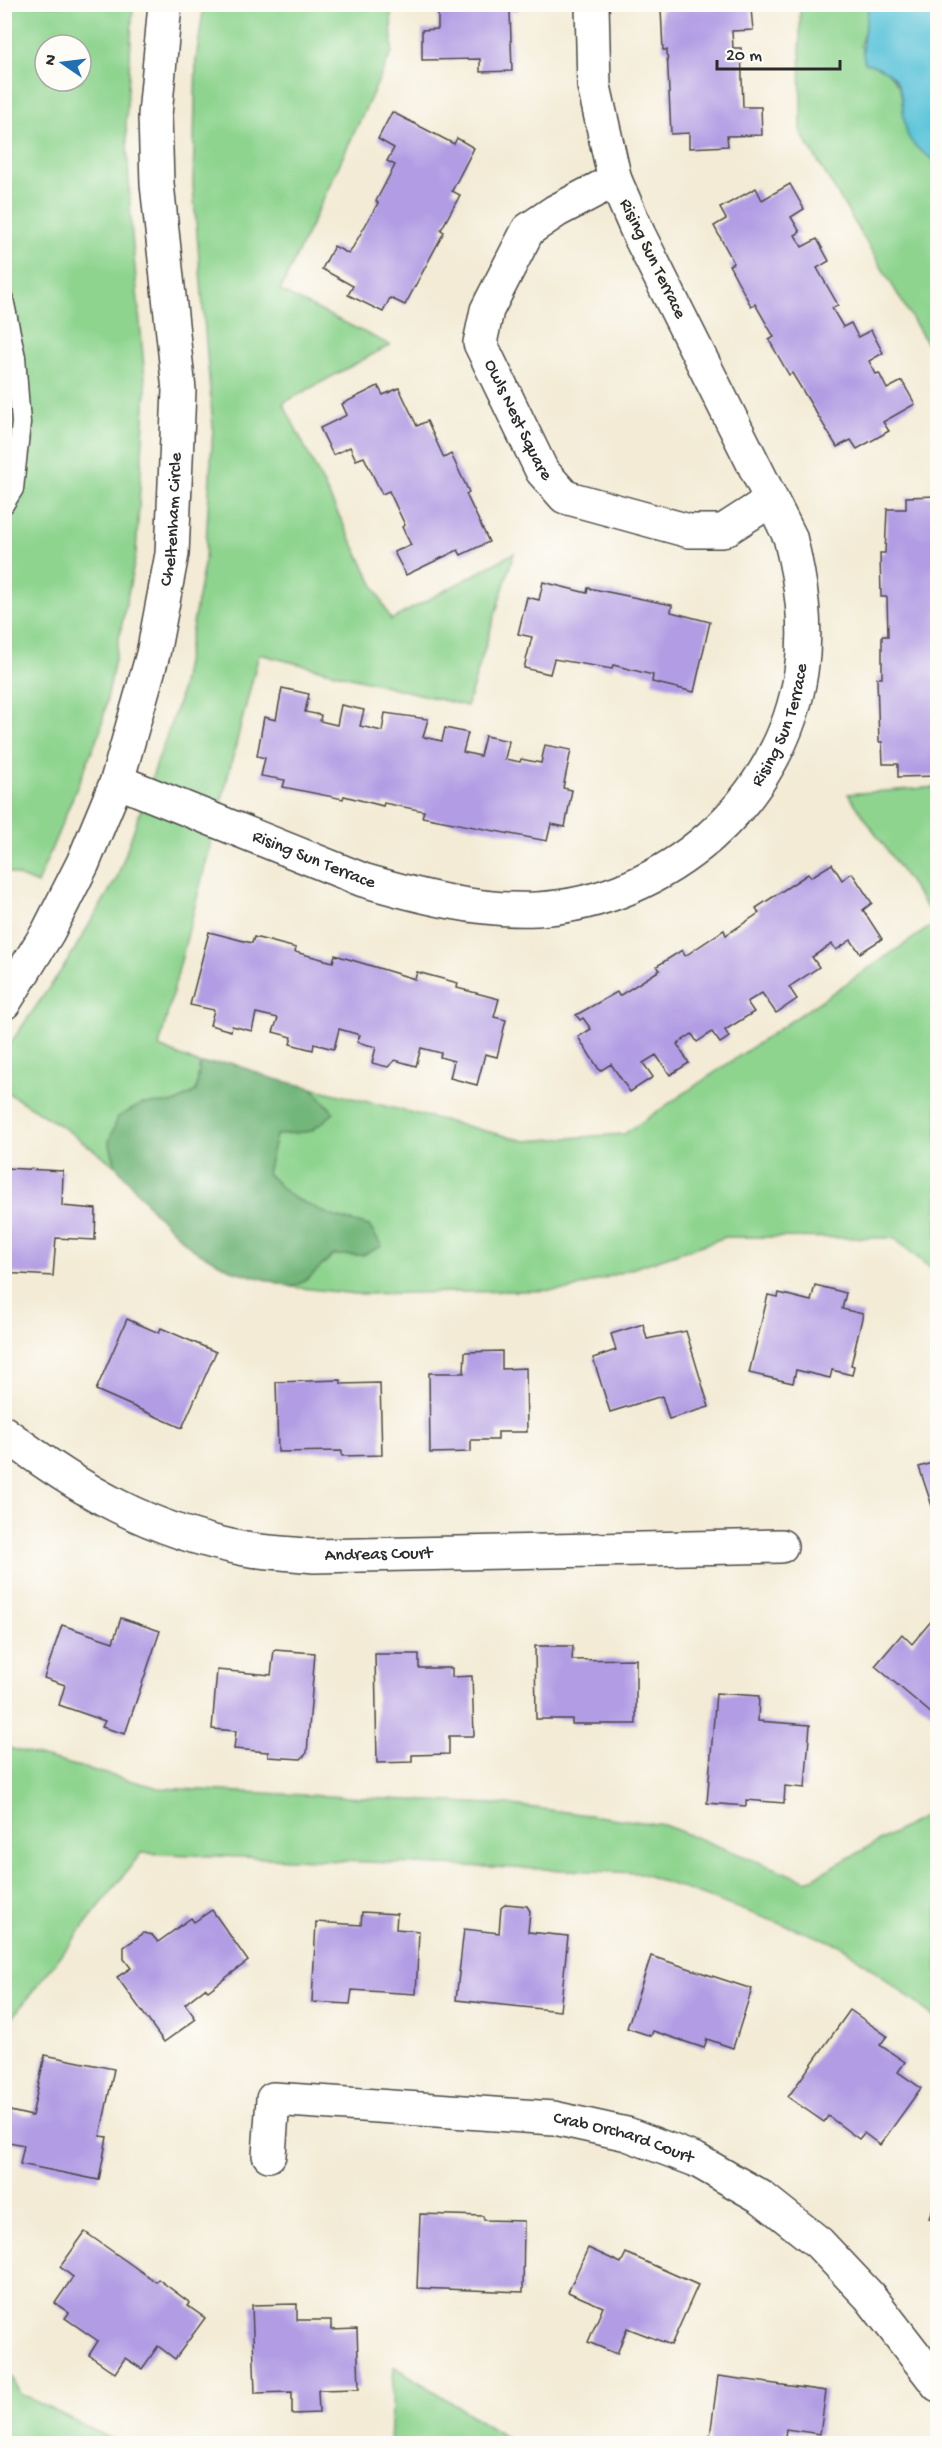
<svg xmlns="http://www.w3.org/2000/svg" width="942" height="2448" viewBox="0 0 942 2448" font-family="'Gochi Hand',sans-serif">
  <rect width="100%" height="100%" fill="#fdfcf7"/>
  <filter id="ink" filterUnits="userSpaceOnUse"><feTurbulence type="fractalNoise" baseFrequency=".0167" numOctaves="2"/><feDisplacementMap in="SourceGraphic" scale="12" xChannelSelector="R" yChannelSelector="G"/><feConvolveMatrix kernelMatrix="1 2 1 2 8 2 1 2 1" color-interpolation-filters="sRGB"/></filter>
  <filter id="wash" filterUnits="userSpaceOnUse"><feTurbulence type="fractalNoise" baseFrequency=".008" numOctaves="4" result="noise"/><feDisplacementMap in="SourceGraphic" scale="24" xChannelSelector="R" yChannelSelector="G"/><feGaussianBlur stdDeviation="1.35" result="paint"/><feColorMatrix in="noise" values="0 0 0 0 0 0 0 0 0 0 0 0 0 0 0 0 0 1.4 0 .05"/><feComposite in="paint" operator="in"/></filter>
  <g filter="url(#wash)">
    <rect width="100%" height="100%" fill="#f3ebd5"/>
    <g fill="#8ed48f" stroke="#5c805d" stroke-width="1.5" fill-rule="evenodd">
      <path d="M4,5H133L126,123L131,225L146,389L136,554L101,729L37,884L4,870ZM45,45H81V81H45Z"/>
      <path d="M204,5H391L392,52L280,291L390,345L283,403L391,620L514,553L467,706L259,654L159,1047L200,1064L196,1091L175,1103L142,1104L109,1141L116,1166L64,1128L5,1091V1051L67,962L117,878L179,700L205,559L213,427L193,186L196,60Z"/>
      <path d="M800,5H868V18L860,46L885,68L903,92L907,134L937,162V360L801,133Z"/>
      <path d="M937,787V1274L894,1238L726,1237L569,1290L355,1294L293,1287L309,1278L333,1255H363L369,1226L332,1216L290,1196L267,1173L276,1135L311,1131L334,1113L312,1088L526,1141L624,1134L937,922L848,794Z"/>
      <path d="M5,1747L159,1788L512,1805L664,1825L807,1881L937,1809V2019L840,1945L640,1873L141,1853L5,2027Z"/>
      <path d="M4,2360L20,2394L120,2443H5Z"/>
      <path d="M394,2366L515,2443H390Z"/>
    </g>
    <path fill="#72b67a" stroke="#4e7052" stroke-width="1.5" d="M231,1063L271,1078L312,1088L334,1113L311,1131L276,1135L267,1173L290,1196L332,1216L369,1226L382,1246L363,1255H333L309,1278L293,1287L234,1271L192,1249L153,1211L116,1166L109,1141L118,1117L142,1104L175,1103L196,1091L200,1064Z"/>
    <path fill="#5dc4da" stroke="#447882" stroke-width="1.5" d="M868,5H937V162C926,154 912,148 907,133C897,98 912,75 865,63C858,40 868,27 868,5Z"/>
    <g id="blocks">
      <g fill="#b29de4">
        <path d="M444,4H518V11H510L512,71L480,72V59L422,60V30L438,29V12H444Z"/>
        <path d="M666,4H744V10L751,9L753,30L732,31L733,48H741L743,107H761L762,135L727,136L728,146L689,148V133L671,134L667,50H663L661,9H666Z"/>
        <path d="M392,112L454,144L457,138L474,148L452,191L460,195L441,230L444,232L405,305L390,298L383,312L348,295L353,286L322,269L334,246L349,254L378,203L376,201L395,165L387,161L394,148L378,139Z"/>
        <path d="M790,184L804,209L791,217L800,232L795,235L802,247L817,239L829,261L817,268L838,305L832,308L843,327L851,323L858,337L871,330L883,353L869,361L876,374L879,373L887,389L902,381L915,404L883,422L889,431L857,449L851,440L837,447L792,373L789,375L769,340L774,337L755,304L751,306L729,265L734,263L714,226L726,219L720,208L756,188L762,200Z"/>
        <path d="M378,386L383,395L399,388L417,426L427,421L444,458L451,454L469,492L466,494L489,542L461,555L458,550L406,575L394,552L411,545L402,527L405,525L389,491L382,494L364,457L356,460L350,447L333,455L320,428L347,415L342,404Z"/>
        <path d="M938,496V776L898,777V764H883L882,742H879L877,678H882V636H888L887,597H881L880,553H885L887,509H906V497Z"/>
        <path d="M543,582L587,593L588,588L672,605L671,612L710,622L694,692L652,682L653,675L613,665L612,669L554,659L550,674L524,668L532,637L518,634L527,597L539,600Z"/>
        <path d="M282,688L309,694L305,712L321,715L320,721L337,725L341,705L364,710L360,726L382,731L385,713L428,719L423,737L442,741L445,728L468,733L463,752L480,756L485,736L509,741L505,759L520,762L521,759L541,763L545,745L571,750L563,788L572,790L565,827L551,824L547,841L422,817L424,811L384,803L383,806L344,796L343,799L283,787L285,780L261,776L265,758L257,756L264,717L276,720Z"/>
        <path d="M832,864L842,880L852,873L872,903L863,910L882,939L860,953L851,940L836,950L832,944L812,957L819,967L789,987L797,999L776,1013L762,993L747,1002L754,1012L725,1030L729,1037L720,1043L712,1032L697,1042L692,1034L677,1044L689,1063L670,1075L656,1055L643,1063L653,1077L630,1092L611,1064L600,1071L578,1037L591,1029L583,1018L580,1020L576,1015L617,992L619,996L660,970L657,966L682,950L685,956L724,930L726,935L759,913L756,908L808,874L811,877Z"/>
        <path d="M209,932L252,943L254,937L296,948L295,952L333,962L335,955L415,979L417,972L458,983L457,988L499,999L494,1017L506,1020L497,1057L485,1054L477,1085L450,1078L454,1061L440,1057L441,1053L421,1048L416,1066L395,1060L388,1067L372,1063L376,1047L357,1042L360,1035L339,1029L334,1049L314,1044L313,1050L290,1044L292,1037L273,1032L278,1018L256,1013L252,1031L232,1026L231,1031L210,1025L214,1010L190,1005Z"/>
        <path d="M4,1168L63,1171L62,1206L96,1209L95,1240L56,1238L53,1276L4,1273Z"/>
        <path d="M815,1285L846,1293L842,1309L863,1314L851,1365L854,1366L852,1375L832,1370L830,1378L796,1370L793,1383L749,1373L768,1295L778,1297L779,1293L811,1301Z"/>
        <path d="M127,1319L159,1333L161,1328L216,1352L182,1428L96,1390Z"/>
        <path d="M643,1324L647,1339L686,1331L709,1407L669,1419L662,1396L610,1412L593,1358L616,1350L611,1334Z"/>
        <path d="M502,1351V1369L526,1368L527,1432H498V1440H471V1452L430,1453L429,1373H464L465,1352Z"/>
        <path d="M341,1380V1384L380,1383L382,1455L342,1456V1451L278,1452L276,1382Z"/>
        <path d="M938,1461V1507L933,1509L919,1467Z"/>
        <path d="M938,1613V1707L932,1714L875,1666L902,1634L912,1644Z"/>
        <path d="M121,1618L160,1631L125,1734L102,1727L105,1721L59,1705L65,1685L44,1678L62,1625L113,1642Z"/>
        <path d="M535,1646H573L572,1660L636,1659V1724H572V1719H536Z"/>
        <path d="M274,1650L315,1653L307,1753L301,1759L268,1757V1752L234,1749L236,1731L212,1729L217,1670L271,1675Z"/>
        <path d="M375,1654H419V1668H452V1677L472,1676L474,1736H449V1754L412,1755V1762L377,1763Z"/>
        <path d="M716,1693L759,1696L758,1721L810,1725L805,1788L785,1786L784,1803L746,1800V1806L707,1803Z"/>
        <path d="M506,1904L527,1906L530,1911L528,1932L568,1936L560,2011L456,2000L464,1929L499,1933L501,1908Z"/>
        <path d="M212,1910L248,1961L208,1991L205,1988L185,2004L196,2019L164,2042L117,1977L131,1968L124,1959V1947L144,1933L152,1935L158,1942L191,1918L194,1922Z"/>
        <path d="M362,1912L397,1914L396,1929L419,1931L416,1994L352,1990L350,2004L312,2002L316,1922L361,1925Z"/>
        <path d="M651,1956L752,1989L733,2048L707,2039L704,2048L653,2031L651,2036L627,2028Z"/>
        <path d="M850,2010L887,2036L880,2045L905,2062L898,2072L921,2088L880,2145L864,2133L859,2139L828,2116L824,2122L788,2097Z"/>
        <path d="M45,2055L114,2069L100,2136L107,2137L99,2180L20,2164L24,2145L4,2141L10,2111L32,2116Z"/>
        <path d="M937,2197H938V2221L929,2218Z"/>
        <path d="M420,2214L483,2216L484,2220L524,2221L523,2292L417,2288Z"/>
        <path d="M85,2232L156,2282L158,2279L190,2303L188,2306L205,2318L175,2359L158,2346L142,2369L125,2358L115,2373L89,2355L98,2341L65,2318L69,2313L55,2303L73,2277L60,2267Z"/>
        <path d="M588,2248L621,2263L626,2253L698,2285L671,2345L627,2328L617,2354L588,2342L603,2307L568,2292Z"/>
        <path d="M297,2304V2320H331V2330L357,2329L359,2389L318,2390L319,2413L292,2414V2392L255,2393L252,2305Z"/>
        <path d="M718,2376L826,2391L820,2434L786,2429L784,2444H709Z"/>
      </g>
    </g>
  </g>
  <g filter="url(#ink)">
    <use href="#blocks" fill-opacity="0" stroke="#494844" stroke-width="1.5"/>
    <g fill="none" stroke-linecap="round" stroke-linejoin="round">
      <defs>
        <path id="service" d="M4,299L16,357L21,423L14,489L4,505"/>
        <g id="minor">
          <path id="s1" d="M615,180L556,211L528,230L487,310L480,343L542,471L565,497L689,531H723L771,500"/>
          <path id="s2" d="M117,781L363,880C418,896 479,912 537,909C666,902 782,801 801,672C808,626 801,582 790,537L639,235L615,180L594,86L592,4"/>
          <path id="s3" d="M4,1003L48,932L83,863L117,781L153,654L172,554L179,390L157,184L155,115L165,4"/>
          <path id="s4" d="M4,1433C81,1491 150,1531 245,1549C267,1553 291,1553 313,1556L781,1546"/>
          <path id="s5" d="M269,2155L273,2099L554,2118L627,2134L696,2160L761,2197L819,2243L870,2297L938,2385"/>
        </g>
      </defs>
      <use href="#service" stroke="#494844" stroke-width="21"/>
      <use href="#minor" stroke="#494844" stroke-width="36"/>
      <use href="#service" stroke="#fff" stroke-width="18"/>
      <use href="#minor" stroke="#fff" stroke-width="33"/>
    </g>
  </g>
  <g text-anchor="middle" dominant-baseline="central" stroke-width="4.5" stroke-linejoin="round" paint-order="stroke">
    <g font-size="18" fill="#2b2b2b" stroke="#fdfcf7">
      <text transform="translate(652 259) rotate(64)">Rising Sun Terrace</text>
      <text stroke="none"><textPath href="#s1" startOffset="310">Owls Nest Square</textPath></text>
      <text stroke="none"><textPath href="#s3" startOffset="518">Cheltenham Circle</textPath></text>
      <text stroke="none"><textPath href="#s2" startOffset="768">Rising Sun Terrace</textPath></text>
      <text stroke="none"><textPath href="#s2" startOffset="212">Rising Sun Terrace</textPath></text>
      <text stroke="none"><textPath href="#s4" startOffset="404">Andreas Court</textPath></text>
      <text stroke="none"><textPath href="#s5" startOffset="410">Crab Orchard Court</textPath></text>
    </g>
  </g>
  <rect width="942" height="2448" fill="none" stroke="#fdfcf7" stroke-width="24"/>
  <g transform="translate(63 63) rotate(284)"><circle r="28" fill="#fdfcf7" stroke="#a9a8a5" stroke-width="1.5"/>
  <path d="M0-4.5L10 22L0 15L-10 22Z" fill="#1f6fb2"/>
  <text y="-9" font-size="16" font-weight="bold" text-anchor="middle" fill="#2b2b2b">N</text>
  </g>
  <path d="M717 60v9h123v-9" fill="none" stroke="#2b2b2b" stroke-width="3"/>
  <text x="726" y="60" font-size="18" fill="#2b2b2b" stroke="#fdfcf7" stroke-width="4.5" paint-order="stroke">20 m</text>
</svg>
